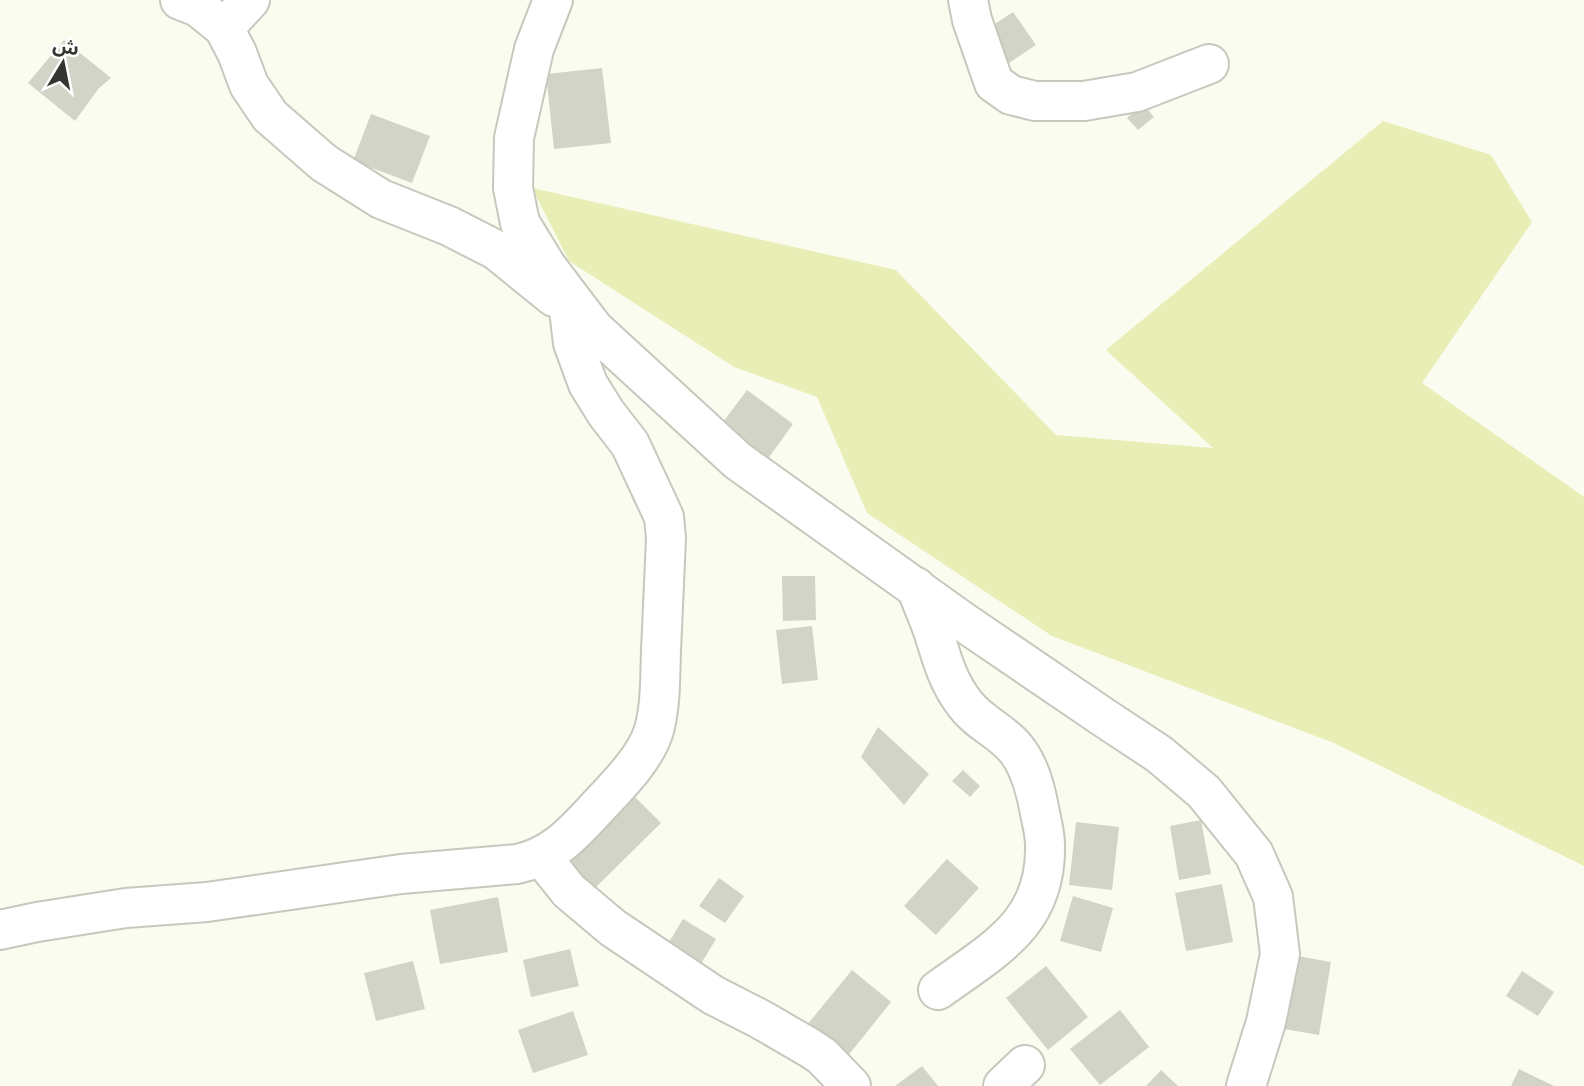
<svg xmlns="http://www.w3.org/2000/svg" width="1584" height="1086" viewBox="0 0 1584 1086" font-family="Lora,'Noto Sans Arabic',serif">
  <rect width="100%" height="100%" fill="#fafcf0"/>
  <path fill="#e8eeb5" d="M1383,121L1491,155L1532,222L1422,383L1584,497V866L1334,743L1052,636L867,513L817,397L734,367L569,261L532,188L896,270L1056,435L1213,448L1106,350Z"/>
  <g fill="#d2d4c8">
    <path d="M1013,12L1036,45L1003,67L981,33Z"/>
    <path d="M64,40L111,78L99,88L75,121L28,83Z"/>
    <path d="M602,68L611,143L554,149L546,74Z"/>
    <path d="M1143,104L1154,117L1138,130L1127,118Z"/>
    <path d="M371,114L430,136L412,183L353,161Z"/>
    <path d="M747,390L793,424L767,460L720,426Z"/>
    <path d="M782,576H815L816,620L783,621Z"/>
    <path d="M812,626L818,680L782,684L776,630Z"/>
    <path d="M878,727L929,774L904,805L861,757Z"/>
    <path d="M963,770L980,786L970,797L952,781Z"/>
    <path d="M631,793L661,823L593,890L564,860Z"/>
    <path d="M1201,820L1211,874L1179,880L1170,826Z"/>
    <path d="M1076,822L1119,827L1112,890L1069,885Z"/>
    <path d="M947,859L979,888L936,935L904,906Z"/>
    <path d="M719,878L744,896L725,923L699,906Z"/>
    <path d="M1222,884L1233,942L1186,951L1175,893Z"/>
    <path d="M1073,896L1113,908L1101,952L1060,941Z"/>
    <path d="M498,897L508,952L440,964L430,910Z"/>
    <path d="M683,919L716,939L696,972L663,952Z"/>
    <path d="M570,949L579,986L531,997L523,960Z"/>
    <path d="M1286,954L1331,962L1319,1035L1273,1027Z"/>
    <path d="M413,961L425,1009L376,1021L364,973Z"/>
    <path d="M1046,966L1088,1017L1048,1050L1006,998Z"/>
    <path d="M852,970L891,1002L847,1057L807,1025Z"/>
    <path d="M1522,971L1554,992L1538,1016L1506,996Z"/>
    <path d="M1120,1010L1149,1047L1100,1085L1070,1049Z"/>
    <path d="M573,1011L588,1055L533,1073L518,1030Z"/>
    <path d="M922,1066L938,1086H895Z"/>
    <path d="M1519,1069L1554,1086H1511Z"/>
    <path d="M1161,1070L1178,1086H1146Z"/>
  </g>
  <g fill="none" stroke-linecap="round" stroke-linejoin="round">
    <defs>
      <g id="minor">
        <path d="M180,0L198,7L224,28L237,53L249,85L270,116L324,163L381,199L449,226L496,250L554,297"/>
        <path d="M553,0L534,49L514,138L513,188L520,223L547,267L594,329L738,461L962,621L1103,717L1159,754L1204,792L1254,854L1273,897L1280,954L1266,1022L1246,1086"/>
        <path d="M968,0L972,20L994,83L1011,95L1035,101H1084L1137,92L1209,64"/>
        <path d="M224,28L250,0"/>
        <path d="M916,587C922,604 930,620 935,637C943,662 948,682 965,704C979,723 1002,731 1016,749C1030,766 1036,791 1040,813C1042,823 1045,834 1045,845C1047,923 995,949 938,990"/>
        <path d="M541,856L569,891L613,928L713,995L760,1019L810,1048L822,1056L851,1086"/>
        <path d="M0,930L37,922L126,908L207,902L401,874L517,864C551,857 571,836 594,811C615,788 645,760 654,730C661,704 660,677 661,650C663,613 664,576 666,538L664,517L630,444L606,413L588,384L573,343L569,310"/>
        <path d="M1003,1086L1025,1065"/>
      </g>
    </defs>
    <use href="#minor" stroke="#c7c8bd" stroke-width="42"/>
    <use href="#minor" stroke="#fff" stroke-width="38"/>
  </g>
  <g transform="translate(63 63) rotate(10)" stroke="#ffffff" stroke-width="5" paint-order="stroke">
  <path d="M0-5L12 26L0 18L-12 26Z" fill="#353631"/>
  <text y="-10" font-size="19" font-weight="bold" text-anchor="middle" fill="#353631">ش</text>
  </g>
</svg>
